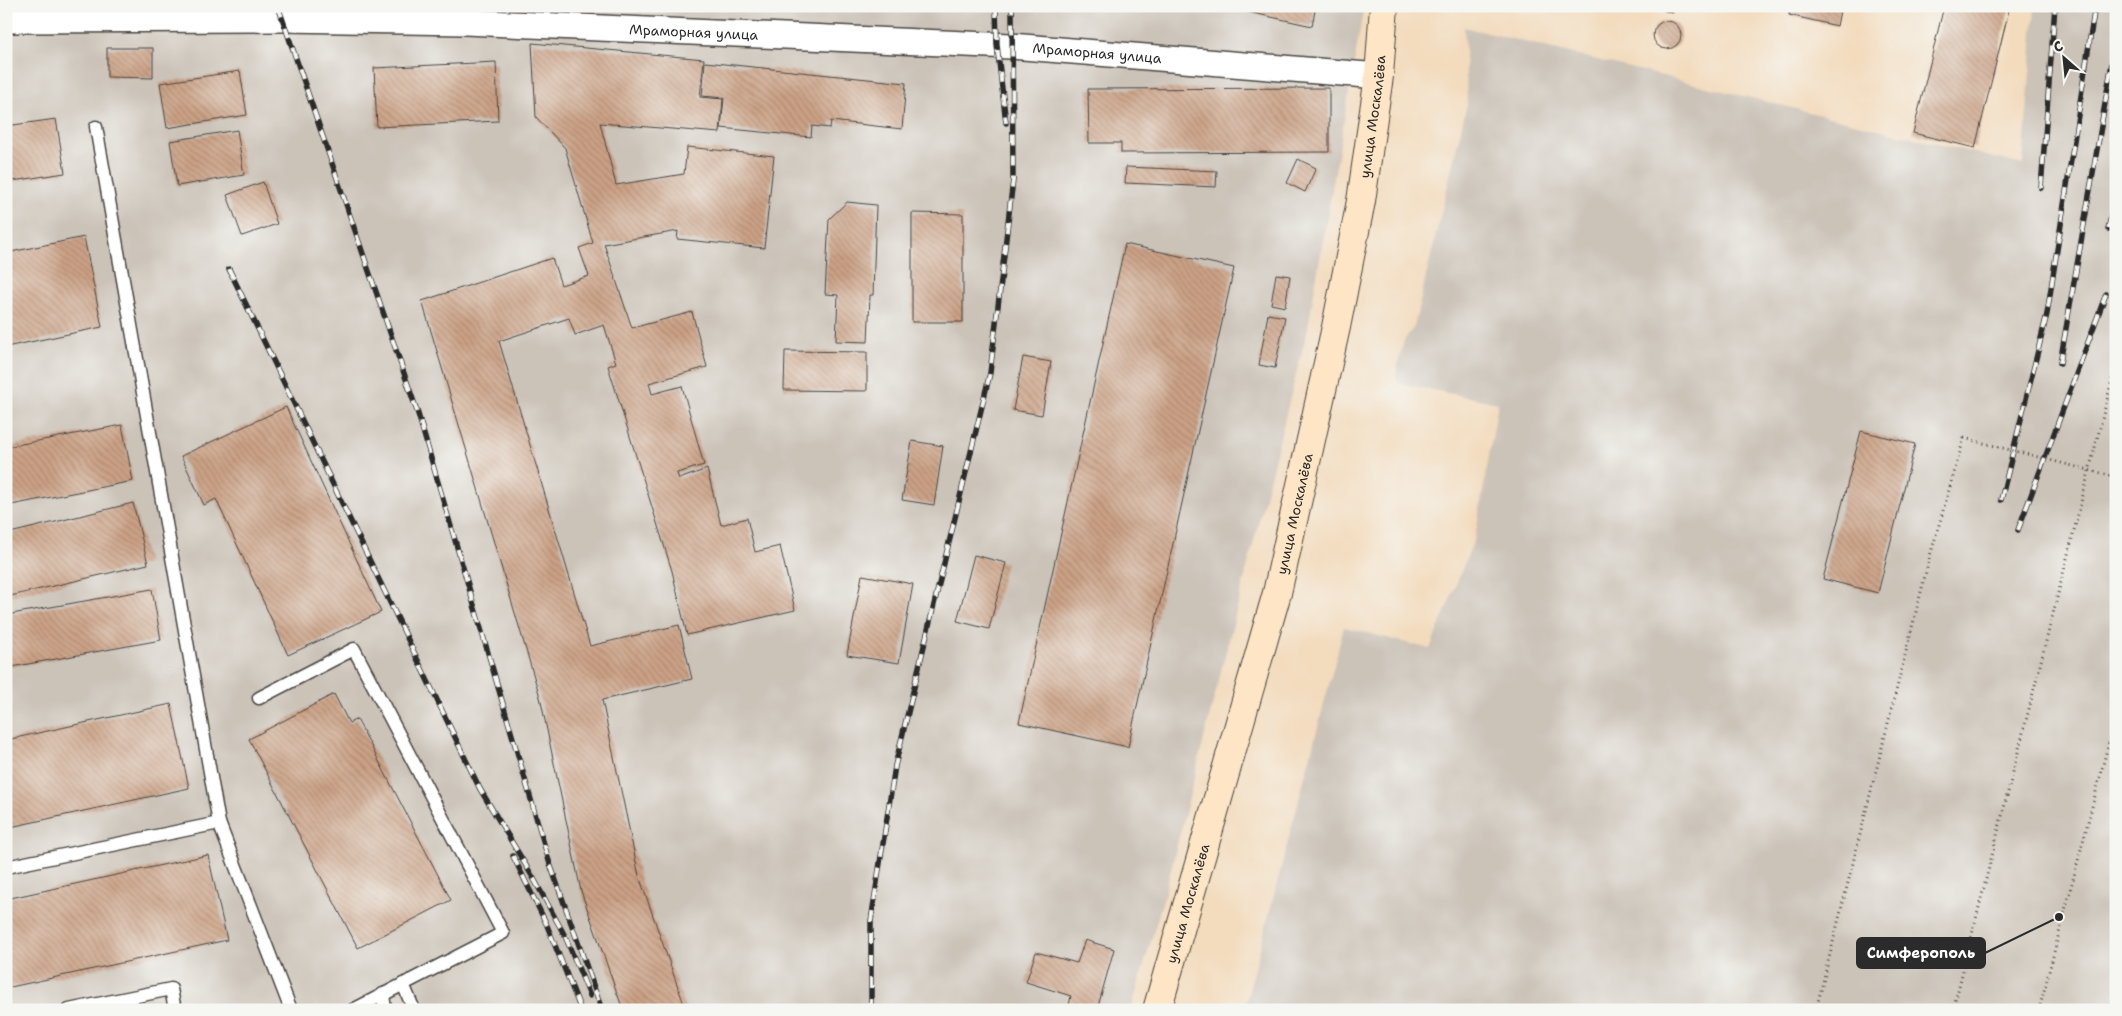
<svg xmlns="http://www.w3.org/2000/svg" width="2122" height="1016" viewBox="0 0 2122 1016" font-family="'Shantell Sans',sans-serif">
  <defs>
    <pattern id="building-back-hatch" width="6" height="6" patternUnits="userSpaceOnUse" patternTransform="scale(1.25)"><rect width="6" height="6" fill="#cca286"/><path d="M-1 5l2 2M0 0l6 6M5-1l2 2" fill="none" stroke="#a6846e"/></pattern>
  </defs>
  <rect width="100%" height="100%" fill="#f6f6f2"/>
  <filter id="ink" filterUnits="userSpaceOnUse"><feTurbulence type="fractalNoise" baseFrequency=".02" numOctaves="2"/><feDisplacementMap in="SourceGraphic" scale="10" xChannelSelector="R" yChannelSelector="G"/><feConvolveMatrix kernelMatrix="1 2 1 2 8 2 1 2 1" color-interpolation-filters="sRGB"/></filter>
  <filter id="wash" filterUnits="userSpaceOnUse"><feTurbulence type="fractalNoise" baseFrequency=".0096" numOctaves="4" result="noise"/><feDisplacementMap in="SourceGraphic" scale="20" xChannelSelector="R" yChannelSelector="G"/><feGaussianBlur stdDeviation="1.12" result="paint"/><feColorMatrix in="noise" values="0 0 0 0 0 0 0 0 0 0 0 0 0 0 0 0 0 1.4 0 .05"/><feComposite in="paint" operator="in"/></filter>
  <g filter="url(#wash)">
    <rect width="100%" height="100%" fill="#f3dbbd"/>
    <g fill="#cbc2b8">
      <path d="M6,6H1364L1308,327L1166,889L1131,1010H6Z"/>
      <path d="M2035,6H2116V1010H1244L1344,627L1430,649L1475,537L1498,403L1398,383L1396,373L1404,340L1414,327L1467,104L1464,27L2023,165Z"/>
    </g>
    <g id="blocks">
      <g fill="url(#building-back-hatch)">
        <path d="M1221,6H1316L1312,26Z"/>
        <path d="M1658,6H1683L1673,12L1665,11Z"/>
        <path d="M1791,6H1841L1837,26L1789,15Z"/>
        <path d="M1944,6H2010L1975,148L1913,133Z"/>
        <circle cx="1667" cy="35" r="14"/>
        <path d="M532,43L704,59L700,97L723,99L720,133L600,123L616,185L684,174L687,147L774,156L764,248L677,239L678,231L604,244L632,328L692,312L707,367L649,383L652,394L682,386L704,465L677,473L679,479L707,469L721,525L747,518L755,552L780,546L795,610L687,635L672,571L608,366L616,363L604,325L575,335L569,318L499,341L590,646L679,625L692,679L602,700L639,876L686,1010H623L581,891L540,697L422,301L552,258L561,285L589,276L579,248L593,243L565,148L536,117Z"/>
        <path d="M107,48H153V78L107,77Z"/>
        <path d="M496,62L498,121L377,127L374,68Z"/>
        <path d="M705,62L906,83L902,129L831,121L830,128L812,126L811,137L721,128L724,98L702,96Z"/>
        <path d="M240,71L247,115L167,128L160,83Z"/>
        <path d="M1329,88V152L1121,153V143H1089L1088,89Z"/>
        <path d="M56,119L65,173L6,182V126Z"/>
        <path d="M237,130L244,175L177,186L170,141Z"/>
        <path d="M1298,159L1316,168L1305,192L1287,183Z"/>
        <path d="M1126,167L1217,171L1216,187L1125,183Z"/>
        <path d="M263,182L277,224L242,236L227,195Z"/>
        <path d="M847,202L876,205L873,295H870L868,342L836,341L838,295L825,294L829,219Z"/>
        <path d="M912,213L963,214V322H912Z"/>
        <path d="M84,237L102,327L6,347V253Z"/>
        <path d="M1125,244L1234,268L1128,747L1019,723Z"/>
        <path d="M1276,274L1290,276L1285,307L1271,304Z"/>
        <path d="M1268,314L1285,317L1275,368L1259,365Z"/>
        <path d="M785,351L867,352V391L784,390Z"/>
        <path d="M1023,357L1051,362L1042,415L1013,410Z"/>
        <path d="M286,407L381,612L288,655L216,499L204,505L181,456Z"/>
        <path d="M122,425L133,481L6,506V447Z"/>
        <path d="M1861,431L1915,444L1878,593L1823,579Z"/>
        <path d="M912,441L943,446L934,505L902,500Z"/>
        <path d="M133,503L148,564L6,597V534Z"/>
        <path d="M974,555L1006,563L989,629L957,621Z"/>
        <path d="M862,575L913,584L899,663L847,655Z"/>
        <path d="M152,589L161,640L6,668V615Z"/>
        <path d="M334,694L349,723L357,719L451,900L358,948L249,739Z"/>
        <path d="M171,704L189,788L6,828V740Z"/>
        <path d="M208,855L227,940L6,988V899Z"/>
        <path d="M1085,940L1114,949L1097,1010H1068L1071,996L1026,982L1036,952L1077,963Z"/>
      </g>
    </g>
  </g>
  <g filter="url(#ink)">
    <use href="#blocks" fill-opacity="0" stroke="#494541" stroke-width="1"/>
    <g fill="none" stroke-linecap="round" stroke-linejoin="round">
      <defs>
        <g id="lane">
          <path d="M96,127L219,823"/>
          <path d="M259,698L354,649L503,933L353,1010"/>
          <path d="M6,867L219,823L291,1010"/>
          <path d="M403,984L414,1010"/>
          <path d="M383,994L385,1010"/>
          <path d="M69,1010L171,989L175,1010"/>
        </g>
        <g id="street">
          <path id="s1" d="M6,20L283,19L465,22L1011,46L1379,76"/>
        </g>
        <g id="secondary">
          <path id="s2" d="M1157,1010L1277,593L1336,327L1361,201L1379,76L1384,6"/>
        </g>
      </defs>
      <use href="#lane" stroke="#494541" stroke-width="15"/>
      <use href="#street" stroke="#494541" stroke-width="28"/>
      <use href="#secondary" stroke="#494541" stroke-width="30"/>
      <g stroke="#494541" stroke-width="3" stroke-dasharray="1 4" stroke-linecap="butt">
        <path d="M1816,1010L1930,556L1964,438"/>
        <path d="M1953,1010L2116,364"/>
        <path d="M2039,1010L2116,715"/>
        <path d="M2110,1010L2116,988"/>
      </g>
      <use href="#lane" stroke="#fff" stroke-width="12"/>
      <use href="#street" stroke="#fff" stroke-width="25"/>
      <use href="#secondary" stroke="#fde5c5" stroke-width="28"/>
      <defs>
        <g id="rail">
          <path d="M278,6L418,414L549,861L602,1010"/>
          <path d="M996,6L997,45L1006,123"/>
          <path d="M2041,188L2055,6"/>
          <path d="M2108,229L2116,197"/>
          <path d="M229,269L480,789L534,879L565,936L590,996"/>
          <path d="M2060,363L2116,40"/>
          <path d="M2001,500L2047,314L2095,6"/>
          <path d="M2018,530L2106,294"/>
          <path d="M513,856L546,923L581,1010"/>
          <path d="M871,1010V921L895,766L990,373L1013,180L1012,6"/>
        </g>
      </defs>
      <use href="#rail" stroke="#2b2b2b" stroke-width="5.5"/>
      <use href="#rail" stroke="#f6f6f2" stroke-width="4" stroke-dasharray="11" stroke-linecap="butt"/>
      <path stroke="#494541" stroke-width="3" stroke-dasharray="1 4" stroke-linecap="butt" d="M1964,438L2116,477"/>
    </g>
  </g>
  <g text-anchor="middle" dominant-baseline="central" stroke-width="4.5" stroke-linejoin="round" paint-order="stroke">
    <g font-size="14" fill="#2b2b2b" stroke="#f6f6f2">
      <text stroke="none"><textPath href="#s1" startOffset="688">Мраморная улица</textPath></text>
      <text stroke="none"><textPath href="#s1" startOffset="1092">Мраморная улица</textPath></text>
      <text stroke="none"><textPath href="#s2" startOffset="920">улица Москалёва</textPath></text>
      <text stroke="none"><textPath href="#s2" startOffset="515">улица Москалёва</textPath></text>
      <text stroke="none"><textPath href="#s2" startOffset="111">улица Москалёва</textPath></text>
    </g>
  </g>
  <path fill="none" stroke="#2b2b2b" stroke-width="2" d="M2059 917L1985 953"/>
  <circle fill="#2b2b2b" stroke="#f6f6f2" stroke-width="2" cx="2059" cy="917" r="5"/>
  <rect fill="#2b2b2b" stroke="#2b2b2b" stroke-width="2" x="1857" y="938" width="128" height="30" rx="5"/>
  <g font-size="15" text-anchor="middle" font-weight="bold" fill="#fff">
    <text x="1921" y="958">Симферополь</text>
  </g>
  <rect width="2122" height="1016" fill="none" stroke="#f6f6f2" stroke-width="25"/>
  <g transform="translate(2064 58) rotate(333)" stroke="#f6f6f2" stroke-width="4" paint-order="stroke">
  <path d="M0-4L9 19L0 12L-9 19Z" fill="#2b2b2b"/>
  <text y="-8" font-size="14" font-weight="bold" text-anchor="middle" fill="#2b2b2b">С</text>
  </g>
</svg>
